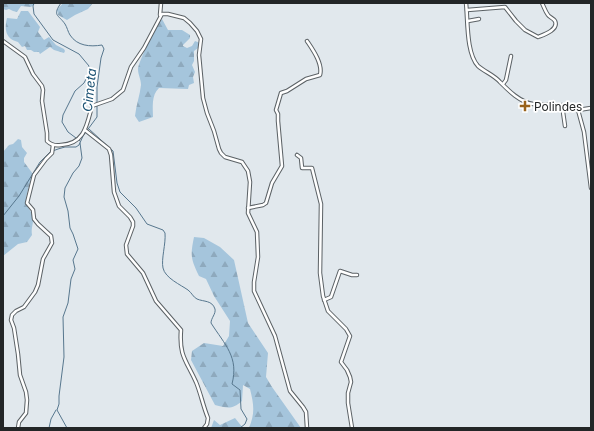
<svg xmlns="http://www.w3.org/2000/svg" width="594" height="431" viewBox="0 0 594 431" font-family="Inter,sans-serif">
  <defs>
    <pattern id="forest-firs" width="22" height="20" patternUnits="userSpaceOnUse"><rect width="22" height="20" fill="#a5c5dc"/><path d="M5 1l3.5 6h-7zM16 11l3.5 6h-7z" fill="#8ea9bd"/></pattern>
  </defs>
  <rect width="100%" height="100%" fill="#e1e8ed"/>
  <g fill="url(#forest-firs)">
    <path d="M3,3H36L31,7L21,6L17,12L13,11L9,9L6,10L3,9Z"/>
    <path d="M63,3H93L88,9L75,15L67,20L58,15L57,10Z"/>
    <path d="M21,11H28L40,27L38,32L44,40L49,37L56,45L64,49L65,51L64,53L54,50L50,47L40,54L39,52H34L31,50H27L25,46L22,47L18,42C6,39 4,30 7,18L17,19Z"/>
    <path d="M162,19L168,30H182L190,35V38L183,45V46L187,48L192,46L195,41L200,43L198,48L194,51V61L192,65L195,72L193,77L194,83L189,85L188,89L159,88C151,95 153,108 153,117L139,122L135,116C136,105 140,95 141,85C141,79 138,75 138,69C138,63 157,23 162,19Z"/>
    <path d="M18,139L21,140L22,147L27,153L24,158V162L33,174C31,181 24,198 27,205C29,210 33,213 33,219C33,226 31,228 32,235L27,242L18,244L3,256V152L9,145L13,144Z"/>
    <path d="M194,237L204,238L220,247L234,260L248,323L268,353L266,377L272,387L301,428H249C255,413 254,405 250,389L243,385L242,401C232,410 227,408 215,405L191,360L192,351L204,343L223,346L229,336L230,321L214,296L206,279L199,276C191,259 190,256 194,237Z"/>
    <path d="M235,418L243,428H211L214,420L220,425Z"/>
  </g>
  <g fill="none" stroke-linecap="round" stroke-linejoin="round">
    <g stroke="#57778e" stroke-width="1">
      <path d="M34,3L33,6L34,14L53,40L79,54L89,66L88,75L84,83L75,91L63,115L62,122L68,132L80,141"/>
      <path d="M89,129L113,151L117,183L120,192L136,208L147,224L163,230L165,233C166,244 161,259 163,268C165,278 181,285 188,290C192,293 193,297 197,299C204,302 212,300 215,309C216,314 211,318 211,323C225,345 239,357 232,384L240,390L241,409L247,419L245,424L240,428"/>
      <path d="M3,216L19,196L40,162L50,152L58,149L65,147H76L79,145L83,136L97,117V87L101,58L104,49L102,45C90,47 77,46 70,35C68,32 67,27 65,24C58,14 52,16 61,3"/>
      <path d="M49,428L51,419L56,410"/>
      <path d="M67,428L57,410L59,404V396L64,357L63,317L68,303L71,279L75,269L73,260L78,249L73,234L70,228L68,211L64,197L65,188L73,173L79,166L82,158L80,143"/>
    </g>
    <defs>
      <g id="street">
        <path d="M466,3C468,20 466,53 478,66C485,72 494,75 500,82C509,91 520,102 533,104C549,106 563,102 578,110L584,132L591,188"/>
        <path d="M467,10L505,7L516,21L525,30L538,37C543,35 559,30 555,21C553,18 549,17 548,15C545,11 544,7 542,3"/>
        <path d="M160,15L161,3"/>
        <path d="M468,21L479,19"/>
        <path d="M3,41L25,57L33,74L42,86L43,90L42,101L47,133V141C51,145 55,146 61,145C85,144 87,124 92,106L112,99L123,90L131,67L144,48L162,14H168L184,18L190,23L197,31L201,39L199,55L203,98L207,113L214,131L219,149L221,153L225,157L242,162L248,171L250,182L248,213L257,232L258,257L254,282V291L275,336L290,391L303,407L306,412L307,428"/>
        <path d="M503,84L506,80L511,56"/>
        <path d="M562,105L565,126"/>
        <path d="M578,110L591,108"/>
        <path d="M85,130L109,149L111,155L114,192L119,206L130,217L133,222V226L126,245L127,254L143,273L156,301L181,330C179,356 186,360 196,382C201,394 203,406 208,418L207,424L204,428"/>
        <path d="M297,155L301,158L302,168H312L321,204L320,273L323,296L328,311L346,329L350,336L341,362L347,370L350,377L351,382L348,393V403L352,428"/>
        <path d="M248,208L263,205L266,203L272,183L282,166L278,121V114L276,110L281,93L287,91L306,79L320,75C323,64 313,50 307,41"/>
        <path d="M324,300L331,297L340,271L352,275H357"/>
        <path d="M18,428L19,422L26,413L27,400L26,392L20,375L18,354L14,328L11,320L12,315L16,311L24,307L35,292L38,285L43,259L52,243L51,236L38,224L34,219L33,210L27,203L34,175L46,159L52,153L53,145"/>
      </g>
    </defs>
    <use href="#street" stroke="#5b6165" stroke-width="4.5"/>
    <use href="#street" stroke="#fff" stroke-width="2.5"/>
  </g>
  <path fill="#98621b" stroke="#fff" stroke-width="1.5" d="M523 100h4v4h4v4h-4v4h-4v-4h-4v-4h4z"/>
  <g text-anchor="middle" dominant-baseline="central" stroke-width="3.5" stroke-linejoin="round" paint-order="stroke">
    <g font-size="12" fill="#232627" stroke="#fff" text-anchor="start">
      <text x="534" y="106">Polindes</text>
    </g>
    <g font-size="13" font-style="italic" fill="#1d5374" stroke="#fff">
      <text transform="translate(89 90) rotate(-84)">Cimeta</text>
    </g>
  </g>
  <rect width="594" height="431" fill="none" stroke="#232627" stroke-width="8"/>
</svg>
